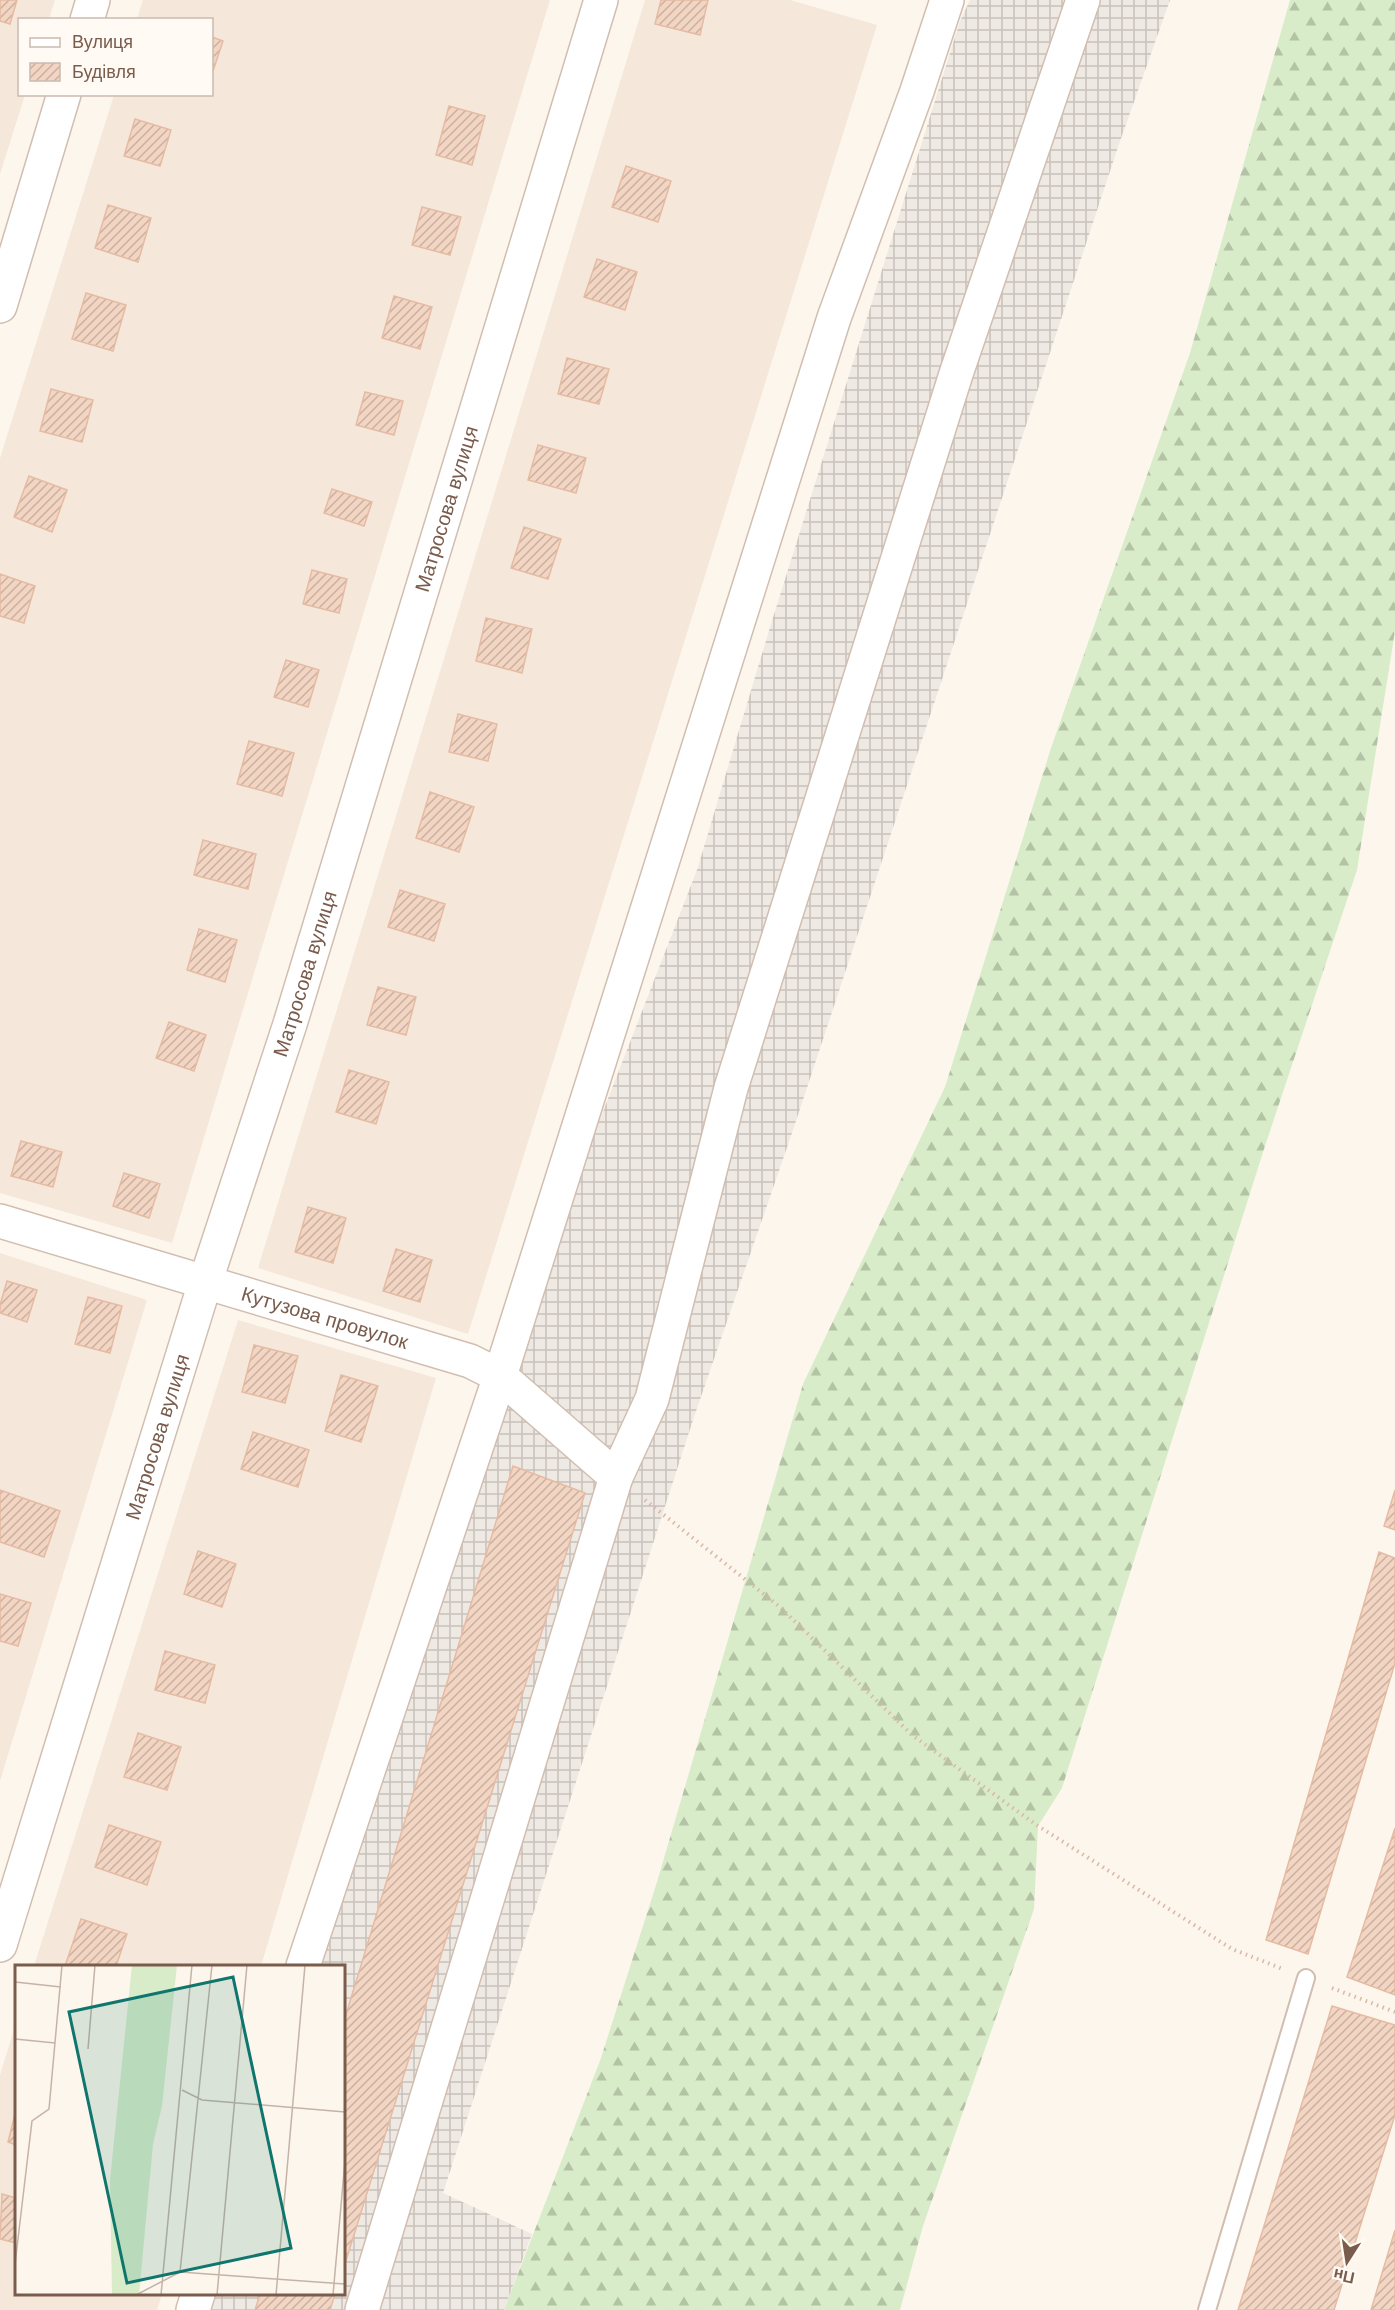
<svg xmlns="http://www.w3.org/2000/svg" width="1395" height="2310" viewBox="0 0 1395 2310" font-family="Helvetica,sans-serif">
  <style>
    .residential { fill: #f5e8da }
    .industrial { fill: url(#industrial-grid) }
    .forest { fill: url(#forest-firs) }
    .building { fill: url(#building-hatch); stroke: #e6bba3; stroke-width: 1.5 }
    .lines { fill: none; stroke-linecap: round; stroke-linejoin: round }
    .lane-casing { stroke: #d1beb0; stroke-width: 20 }
    .street-casing { stroke: #d1beb0; stroke-width: 36 }
    .path { stroke: #d9b8a5; stroke-width: 4; stroke-dasharray: 1.5 4.5; stroke-linecap: butt }
    .lane { stroke: #fff; stroke-width: 16 }
    .street { stroke: #fff; stroke-width: 33 }
    .labels { text-anchor: middle; dominant-baseline: central; stroke-width: 6; stroke-linejoin: round; paint-order: stroke }
    .street-label { font-size: 20px; fill: #7a5c4d; stroke: #fffaf3 }
    .inset-road { fill: none; stroke: #c5b3a7; stroke-width: 1.5 }
    .view { fill: #0f766e; fill-opacity: 0.15; stroke: #0f766e; stroke-width: 3 }
    .inset-edge { fill: none; stroke: #7a5c4d; stroke-width: 3 }
  </style>
  <defs>
    <pattern id="industrial-grid" width="8" height="8" patternUnits="userSpaceOnUse" patternTransform="scale(1.5)"><rect width="8" height="8" fill="#efe9e4"/><path d="M0 4h8M4 0v8" fill="none" stroke="#c7c0bb"/></pattern>
    <pattern id="forest-firs" width="22" height="20" patternUnits="userSpaceOnUse" patternTransform="scale(1.5)"><rect width="22" height="20" fill="#d8ecc9"/><path d="M5 1l3.5 6h-7zM16 11l3.5 6h-7z" fill="#b4c2a5"/></pattern>
    <pattern id="building-hatch" width="6" height="6" patternUnits="userSpaceOnUse" patternTransform="scale(1.5)"><rect width="6" height="6" fill="#f3d5c3"/><path d="M-1 1l2-2M0 6l6-6M5 7l2-2" fill="none" stroke="#cab0a1"/></pattern>
  </defs>
  <rect width="100%" height="100%" fill="#fdf6ec"/>
  <!-- residential -->
  <g class="residential">
    <polygon points="0,0 55,0 49,19 20,20 20,94 25,95 0,174"/>
    <polygon points="143,0 550,0 172,1243 0,1193 0,458 114,95 212,94 212,20 137,19"/>
    <polygon points="645,0 790,0 877,25 468,1334 258,1268"/>
    <polygon points="0,1253 147,1300 0,1781"/>
    <polygon points="238,1320 436,1378 261,1966 34,1966"/>
    <polygon points="16,2023 16,2294 162,2294 157,2310 0,2310 0,2075"/>
  </g>
  <!-- industrial -->
  <polygon class="industrial" points="970,0 1170,0 1118,147 793,1130 693,1420 443,2193 532,2234 504,2310 203,2310 208,2294 344,2294 344,1966 309,1966 500,1376 697,870 771,624 960,21"/>
  <!-- forest -->
  <polygon class="forest" points="1290,0 1395,0 1395,631 1357,870 1264,1149 1062,1788 1038,1826 1034,1909 923,2226 900,2310 504,2310 601,2058 657,1882 803,1384 945,1087 1051,748 1190,353"/>
  <!-- building -->
  <g class="building">
    <polygon points="0,0 17,0 10,24 0,21"/>
    <polygon points="661,0 708,0 700,35 655,24"/>
    <polygon points="212,37 223,41 212,74"/>
    <polygon points="449,106 485,116 472,165 436,155"/>
    <polygon points="135,119 171,130 160,166 124,156"/>
    <polygon points="626,166 671,181 658,222 612,207"/>
    <polygon points="108,205 151,218 138,262 95,248"/>
    <polygon points="422,207 461,217 450,255 412,245"/>
    <polygon points="597,259 637,272 625,310 584,297"/>
    <polygon points="86,293 126,305 113,351 72,339"/>
    <polygon points="394,296 432,307 420,349 382,338"/>
    <polygon points="567,358 609,369 599,404 558,394"/>
    <polygon points="51,389 93,400 82,442 40,431"/>
    <polygon points="365,392 403,401 394,435 356,425"/>
    <polygon points="538,445 586,458 576,493 528,480"/>
    <polygon points="29,476 67,490 52,532 14,517"/>
    <polygon points="332,489 372,502 364,526 324,513"/>
    <polygon points="524,527 561,539 548,579 511,568"/>
    <polygon points="312,570 347,579 339,613 303,604"/>
    <polygon points="0,574 35,586 24,623 0,616"/>
    <polygon points="486,618 532,629 522,673 476,661"/>
    <polygon points="286,660 319,670 308,707 274,697"/>
    <polygon points="458,714 497,724 488,761 449,752"/>
    <polygon points="249,741 294,753 282,796 237,784"/>
    <polygon points="430,792 474,807 459,852 416,838"/>
    <polygon points="203,840 256,854 248,889 194,875"/>
    <polygon points="400,890 445,904 434,941 388,927"/>
    <polygon points="199,929 237,940 225,982 187,970"/>
    <polygon points="378,987 416,997 406,1035 367,1025"/>
    <polygon points="169,1022 206,1035 194,1071 156,1058"/>
    <polygon points="349,1070 389,1082 376,1124 336,1112"/>
    <polygon points="21,1141 62,1152 53,1187 11,1176"/>
    <polygon points="124,1173 160,1184 149,1218 113,1206"/>
    <polygon points="308,1207 346,1218 333,1263 295,1252"/>
    <polygon points="396,1249 432,1260 420,1302 383,1291"/>
    <polygon points="7,1281 37,1290 27,1322 0,1313 0,1305"/>
    <polygon points="88,1297 122,1306 110,1353 75,1344"/>
    <polygon points="254,1345 298,1356 285,1403 242,1392"/>
    <polygon points="341,1375 378,1386 361,1442 325,1431"/>
    <polygon points="253,1432 309,1450 298,1487 241,1469"/>
    <polygon points="513,1466 585,1493 344,2267 344,2021"/>
    <polygon points="0,1490 60,1511 44,1557 0,1542"/>
    <polygon points="1395,1490 1395,1530 1384,1526"/>
    <polygon points="198,1551 236,1564 222,1607 184,1594"/>
    <polygon points="1379,1552 1395,1558 1395,1663 1308,1954 1266,1940"/>
    <polygon points="0,1594 31,1603 18,1646 0,1641"/>
    <polygon points="165,1651 215,1665 205,1703 155,1690"/>
    <polygon points="138,1733 181,1747 167,1790 124,1777"/>
    <polygon points="109,1825 161,1842 147,1885 95,1867"/>
    <polygon points="1395,1828 1395,1995 1347,1977"/>
    <polygon points="81,1919 127,1934 116,1966 65,1966"/>
    <polygon points="1332,2006 1395,2025 1395,2115 1334,2310 1238,2310"/>
    <polygon points="16,2110 16,2145 8,2142"/>
    <polygon points="2,2194 16,2198 16,2243 0,2239"/>
    <polygon points="1395,2230 1395,2310 1371,2310"/>
    <polygon points="260,2294 335,2294 330,2310 255,2310"/>
  </g>
  <g class="lines">
    <defs>
      <polyline id="lane" points="1207,2310 1306,1978"/>
      <g id="street">
        <polyline points="87,20 93,0"/>
        <polyline points="0,306 64,94"/>
        <path id="s1" d="M0,1221L470,1361L500,1376L616,1477"/>
        <path id="s2" d="M0,1945L205,1283L290,1024L601,0"/>
        <polyline points="303,1966 500,1376 834,318 917,91 947,0"/>
        <polyline points="193,2310 198,2294"/>
        <polyline points="362,2310 616,1477 652,1399 731,1088 956,374 1083,0"/>
      </g>
    </defs>
    <!-- lane casing -->
    <use href="#lane" class="lane-casing"/>
    <!-- street casing -->
    <use href="#street" class="street-casing"/>
    <!-- path -->
    <g class="path">
      <polyline points="645,1500 780,1607 912,1735 1038,1826 1232,1949 1283,1969"/>
      <polyline points="1332,1988 1395,2012"/>
    </g>
    <!-- lane -->
    <use href="#lane" class="lane"/>
    <!-- street -->
    <use href="#street" class="street"/>
  </g>
  <g class="labels">
    <!-- street labels -->
    <g class="street-label">
      <text stroke="none"><textPath href="#s2" startOffset="1504">Матросова вулиця</textPath></text>
      <text stroke="none"><textPath href="#s2" startOffset="1018">Матросова вулиця</textPath></text>
      <text stroke="none"><textPath href="#s1" startOffset="339">Кутузова провулок</textPath></text>
      <text stroke="none"><textPath href="#s2" startOffset="532">Матросова вулиця</textPath></text>
    </g>
  </g>
  <!-- overview -->
  <g transform="translate(15 1965)">
    <rect width="330" height="330" fill="#fdf6ec"/>
    <path d="M117,0H162L147,141L138,179L124,330H97L95,215Z" fill="#d8ecc9"/>
    <path class="inset-road" d="M0,17L46,22M0,74L40,78M73,84L80,0M167,125L187,135L330,147M0,299L17,156L34,144L47,0M165,307L197,0M121,330L165,307L330,319M146,330L177,0M202,330L232,0M261,330L290,0M318,330L330,196"/>
    <path class="view" d="M218,12L276,283L112,318L54,47Z"/>
    <rect width="330" height="330" class="inset-edge"/>
  </g>
  <!-- legend -->
  <rect x="18" y="18" width="195" height="78" fill="#fffaf3" stroke="#cabbb1" stroke-width="1.5"/>
  <rect x="30" y="38" width="30" height="9" fill="#ffffff" stroke="#cabbb1" stroke-width="1.5"/>
  <text x="72" y="48" font-size="18" fill="#7a5c4d">Вулиця</text>
  <rect x="30" y="63" width="30" height="18" fill="url(#building-hatch)" stroke="#cabbb1" stroke-width="1.5"/>
  <text x="72" y="78" font-size="18" fill="#7a5c4d">Будівля</text>
  <!-- north arrow -->
  <g transform="translate(1347 2262) rotate(192)" stroke="#fffaf3" stroke-width="4.5" paint-order="stroke">
  <path d="M0-4.5L10 22L0 15L-10 22Z" fill="#7a5c4d"/>
  <text y="-9" font-size="16" font-weight="bold" text-anchor="middle" fill="#7a5c4d">Пн</text>
  </g>
</svg>
